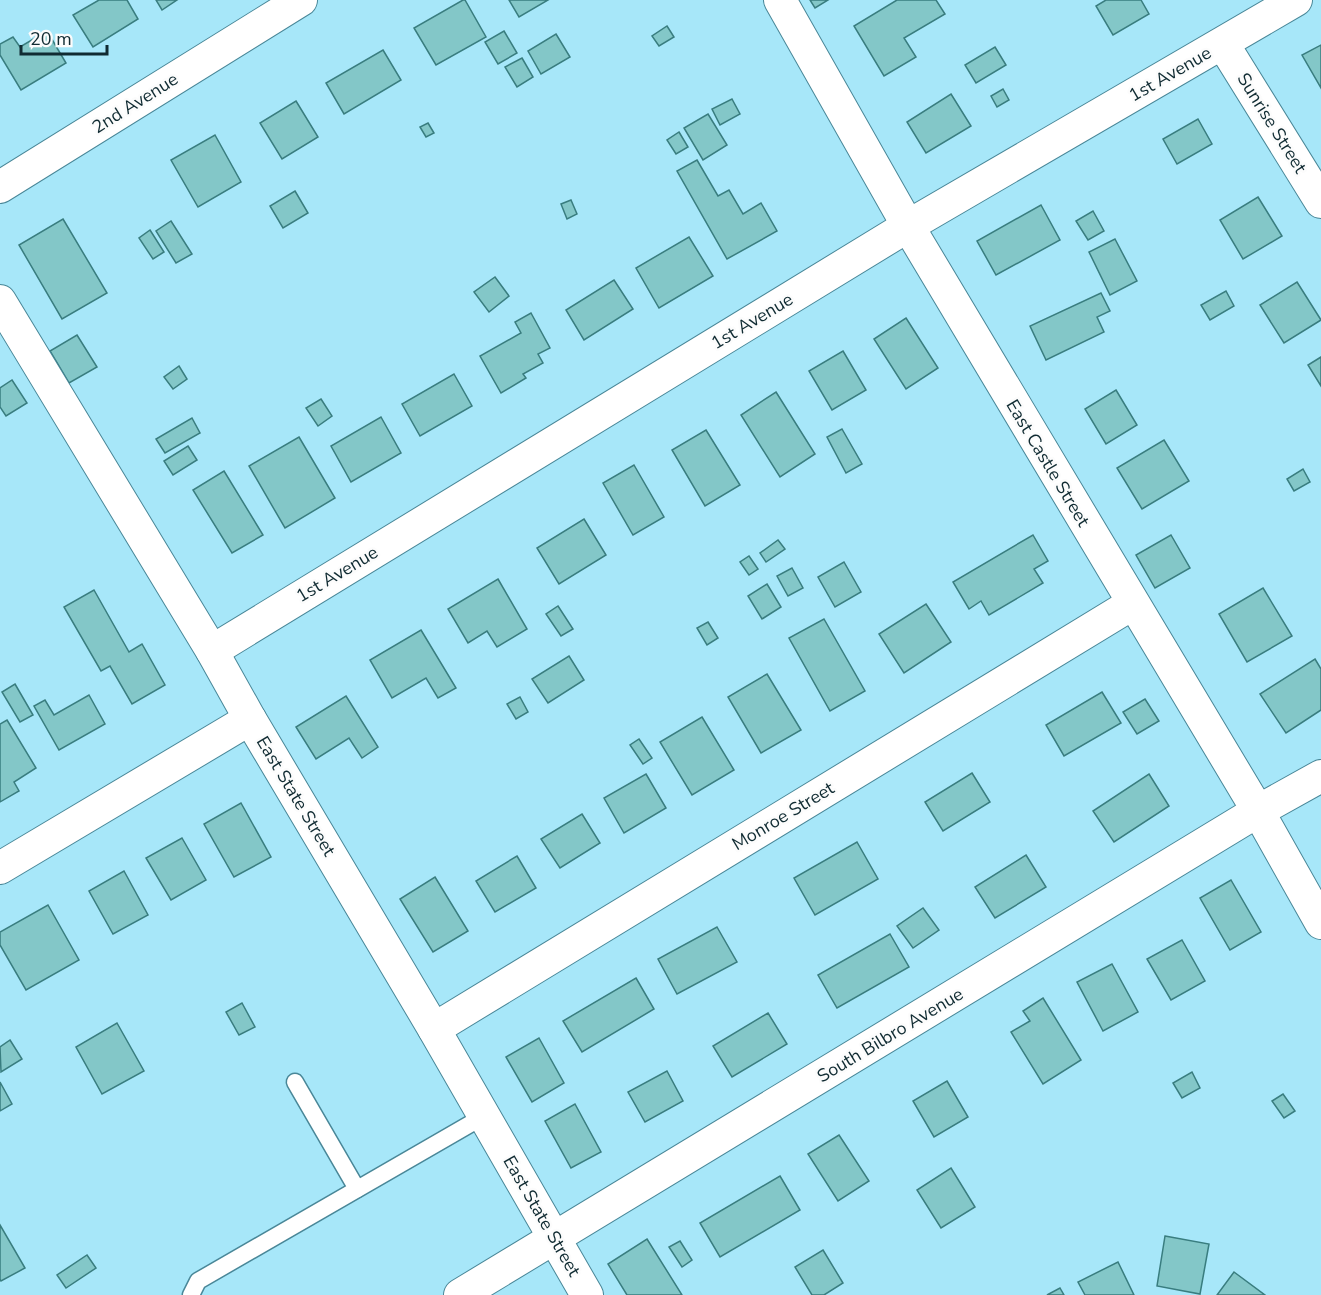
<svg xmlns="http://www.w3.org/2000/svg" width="1321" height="1295" viewBox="0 0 1321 1295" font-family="'Nunito Sans',sans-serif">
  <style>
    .building { fill: #83c7c8; stroke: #397d7f; stroke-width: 1.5 }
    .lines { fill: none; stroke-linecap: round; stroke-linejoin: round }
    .lane-casing { stroke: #498798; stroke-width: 19 }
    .street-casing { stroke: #498798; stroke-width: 34 }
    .lane { stroke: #fff; stroke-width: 16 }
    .street { stroke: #fff; stroke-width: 32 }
    .labels { text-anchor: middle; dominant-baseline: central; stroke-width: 5; stroke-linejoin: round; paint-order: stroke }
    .street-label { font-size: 18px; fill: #102b32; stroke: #fcfcfc }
  </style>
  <rect width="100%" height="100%" fill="#a7e7f9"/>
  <!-- building -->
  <g class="building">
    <polygon points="99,0 127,0 138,19 93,47 73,15"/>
    <polygon points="156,0 177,0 162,10"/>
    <polygon points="463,0 465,0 486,37 436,65 414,28"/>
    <polygon points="509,0 548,0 519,17"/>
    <polygon points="810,0 828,0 815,8"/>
    <polygon points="897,0 936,0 945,14 904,38 916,57 884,76 854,26"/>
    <polygon points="1106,0 1141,0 1149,14 1113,35 1096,6"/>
    <polygon points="667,26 674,37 659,46 652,36"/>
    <polygon points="47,31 66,63 21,90 0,55 0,44 13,37 20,47"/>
    <polygon points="504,31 517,53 498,64 485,42"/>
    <polygon points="556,34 570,57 541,74 528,51"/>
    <polygon points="1321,45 1321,88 1302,55"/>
    <polygon points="995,47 1006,65 976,83 965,65"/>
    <polygon points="383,50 401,80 344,114 326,83"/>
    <polygon points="522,58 533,77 517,87 505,67"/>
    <polygon points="1003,89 1009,100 997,107 991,96"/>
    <polygon points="951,94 971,126 926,153 907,122"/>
    <polygon points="732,99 740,114 720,125 712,109"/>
    <polygon points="296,101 318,137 282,159 260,123"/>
    <polygon points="708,114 727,145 703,160 684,128"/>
    <polygon points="1198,119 1212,144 1177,164 1163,139"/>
    <polygon points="428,123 434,133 426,137 420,127"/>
    <polygon points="679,132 688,147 676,154 667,140"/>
    <polygon points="215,135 241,182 198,207 171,160"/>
    <polygon points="697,160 718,196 729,190 743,214 761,203 777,231 727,259 677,171"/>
    <polygon points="295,191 308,213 283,228 270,206"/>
    <polygon points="1258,197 1282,236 1243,259 1220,220"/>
    <polygon points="571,200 577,214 567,219 561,204"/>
    <polygon points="1041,205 1060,240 996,275 977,241"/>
    <polygon points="1093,211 1104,231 1088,240 1076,221"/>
    <polygon points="63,219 107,293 62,319 19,245"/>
    <polygon points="171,221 192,254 176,263 156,231"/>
    <polygon points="150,230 164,252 153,259 139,238"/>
    <polygon points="689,237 713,276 659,308 636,268"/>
    <polygon points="1115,239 1137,281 1110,295 1089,252"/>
    <polygon points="495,277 509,296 489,312 474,292"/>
    <polygon points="614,280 633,309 584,340 566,310"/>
    <polygon points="1297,282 1321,320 1284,343 1260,305"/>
    <polygon points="1226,291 1234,306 1210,320 1201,305"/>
    <polygon points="1101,293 1110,311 1097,317 1104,332 1046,360 1030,326"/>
    <polygon points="531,313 550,348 538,354 543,363 523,374 526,378 501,393 480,356 521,333 515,322"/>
    <polygon points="906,318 938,368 906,389 874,339"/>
    <polygon points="77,335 97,367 69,383 50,351"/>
    <polygon points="843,351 866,390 832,410 809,371"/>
    <polygon points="1321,357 1321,386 1308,365"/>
    <polygon points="179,366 187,379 173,389 164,377"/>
    <polygon points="454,374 472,406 420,436 402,404"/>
    <polygon points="12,380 27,403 6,416 0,407 0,388"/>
    <polygon points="1116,390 1137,425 1106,444 1085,409"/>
    <polygon points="776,392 815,454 780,477 741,415"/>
    <polygon points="321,399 332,416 318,426 306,408"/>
    <polygon points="381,417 401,453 351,482 331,446"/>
    <polygon points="192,418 200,433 165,453 156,439"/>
    <polygon points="842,429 862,464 846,473 827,437"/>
    <polygon points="706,430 740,485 705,506 672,450"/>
    <polygon points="299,437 335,498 285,528 249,466"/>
    <polygon points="1164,440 1189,481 1142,509 1117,468"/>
    <polygon points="188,446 197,460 173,475 164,461"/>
    <polygon points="634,465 664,517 633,535 603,483"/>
    <polygon points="1303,469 1310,482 1294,491 1287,479"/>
    <polygon points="224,471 263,535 232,553 193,490"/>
    <polygon points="584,519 606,555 559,584 537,548"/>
    <polygon points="1033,535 1048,561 1034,569 1043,583 989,615 981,601 969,609 953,582"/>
    <polygon points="1171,535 1190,568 1155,588 1136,555"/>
    <polygon points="778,540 785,549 766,562 760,553"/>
    <polygon points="749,556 758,569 749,575 740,562"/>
    <polygon points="844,562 861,592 835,607 818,577"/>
    <polygon points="792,568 803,588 788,596 777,576"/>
    <polygon points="498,579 527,629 497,647 487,631 468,643 448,609"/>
    <polygon points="767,584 781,607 762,619 748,596"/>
    <polygon points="1263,588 1292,636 1247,662 1219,614"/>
    <polygon points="94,590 129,652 142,644 165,685 132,704 110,666 101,671 64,607"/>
    <polygon points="926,604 951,642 904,673 879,634"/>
    <polygon points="558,606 573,629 561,636 546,614"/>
    <polygon points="824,619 865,691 830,711 789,638"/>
    <polygon points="708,622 718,638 707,645 697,628"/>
    <polygon points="421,630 456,688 438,698 426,678 392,698 370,660"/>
    <polygon points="569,656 584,680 548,703 532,679"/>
    <polygon points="1315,659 1321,669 1321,710 1286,733 1260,694"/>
    <polygon points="767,674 801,730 761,753 728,697"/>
    <polygon points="15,684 33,715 20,722 2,692"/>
    <polygon points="1102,692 1121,723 1064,756 1046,725"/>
    <polygon points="89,695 105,724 59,750 34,706 45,700 54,715"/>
    <polygon points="346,696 378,747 362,758 349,738 316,759 296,727"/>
    <polygon points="520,697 528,712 516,719 507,704"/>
    <polygon points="1145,699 1159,721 1137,734 1123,712"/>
    <polygon points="702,717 734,770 692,795 660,742"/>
    <polygon points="7,720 36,768 14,782 19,791 0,802 0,724"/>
    <polygon points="639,739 652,758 643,764 630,745"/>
    <polygon points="972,773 990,802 943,831 925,802"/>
    <polygon points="646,774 666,808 624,833 604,798"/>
    <polygon points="1149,774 1169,806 1114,842 1093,811"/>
    <polygon points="241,803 271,857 234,877 204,824"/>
    <polygon points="582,814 600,843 560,868 541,839"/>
    <polygon points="182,838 206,880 171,900 146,858"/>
    <polygon points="857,842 878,879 815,915 794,878"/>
    <polygon points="1026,855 1046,887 995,918 975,887"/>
    <polygon points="517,856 536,888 495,912 476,881"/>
    <polygon points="124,871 148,915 113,934 89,891"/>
    <polygon points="435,877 468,931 433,952 400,899"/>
    <polygon points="1231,880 1261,932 1230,950 1200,898"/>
    <polygon points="48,905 79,960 26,990 0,945 0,932"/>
    <polygon points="923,908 939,930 913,948 897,926"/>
    <polygon points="717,927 737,962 677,994 658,959"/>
    <polygon points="890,934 909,967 837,1008 818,975"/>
    <polygon points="1182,940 1205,981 1171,1000 1147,959"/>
    <polygon points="1112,964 1138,1012 1103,1031 1077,982"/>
    <polygon points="636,978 654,1009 582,1052 563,1021"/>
    <polygon points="1043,998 1081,1060 1043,1084 1011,1032 1030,1021 1023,1011"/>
    <polygon points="242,1003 255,1027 239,1035 226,1012"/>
    <polygon points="768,1013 787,1044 732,1077 713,1046"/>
    <polygon points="117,1023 144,1071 102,1094 76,1047"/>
    <polygon points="539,1038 564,1083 532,1102 506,1057"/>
    <polygon points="10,1040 22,1059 1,1072 0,1047"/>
    <polygon points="667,1071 683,1101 645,1122 628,1092"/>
    <polygon points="1192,1072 1200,1088 1182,1098 1173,1083"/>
    <polygon points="947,1081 968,1117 934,1137 913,1101"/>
    <polygon points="0,1082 12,1104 0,1111"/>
    <polygon points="1283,1094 1295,1111 1284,1118 1272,1101"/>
    <polygon points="575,1104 601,1152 571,1168 545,1121"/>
    <polygon points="839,1135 869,1181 838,1201 808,1154"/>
    <polygon points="951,1168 975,1207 941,1228 917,1190"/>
    <polygon points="780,1176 800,1210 720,1257 700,1223"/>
    <polygon points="0,1225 25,1268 1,1281 0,1279"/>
    <polygon points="1165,1236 1209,1244 1200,1294 1157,1286"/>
    <polygon points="647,1239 682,1295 627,1295 608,1264"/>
    <polygon points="680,1241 692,1260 682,1267 669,1247"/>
    <polygon points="823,1250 843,1283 824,1295 812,1295 795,1267"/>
    <polygon points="87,1255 96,1268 66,1288 57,1275"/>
    <polygon points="1118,1262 1134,1295 1085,1295 1078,1282"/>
    <polygon points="1234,1272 1265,1295 1217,1295"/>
    <polygon points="1060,1288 1064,1295 1047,1295"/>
  </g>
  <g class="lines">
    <defs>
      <g id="lane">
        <polyline points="295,1082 357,1189"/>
        <polyline points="191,1295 198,1281 484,1116"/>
      </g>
      <g id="street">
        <polyline points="780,0 908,226 1258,811 1321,923"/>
        <polyline points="1223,44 1321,202"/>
        <polyline points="0,187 301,0"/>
        <polyline points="0,301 212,651 250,719 434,1029 587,1295"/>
        <polyline points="212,651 908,226 1296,0"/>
        <polyline points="0,868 250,719"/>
        <polyline points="434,1029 1132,604"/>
        <polyline points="460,1295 1258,811 1321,776"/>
      </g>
    </defs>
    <!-- lane casing -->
    <use href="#lane" class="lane-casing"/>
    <!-- street casing -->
    <use href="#street" class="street-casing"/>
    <!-- lane -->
    <use href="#lane" class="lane"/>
    <!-- street -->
    <use href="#street" class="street"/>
  </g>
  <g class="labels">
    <!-- street labels -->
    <g class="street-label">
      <text transform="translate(1170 74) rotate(-30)">1st Avenue</text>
      <text transform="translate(135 103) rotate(-32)">2nd Avenue</text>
      <text transform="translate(1272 123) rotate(58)">Sunrise Street</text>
      <text transform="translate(752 321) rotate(-31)">1st Avenue</text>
      <text transform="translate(1048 463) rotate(59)">East Castle Street</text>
      <text transform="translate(337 574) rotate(-31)">1st Avenue</text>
      <text transform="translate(296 796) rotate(59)">East State Street</text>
      <text transform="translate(783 816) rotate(-31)">Monroe Street</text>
      <text transform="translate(890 1035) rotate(-31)">South Bilbro Avenue</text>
      <text transform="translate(542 1216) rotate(60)">East State Street</text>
    </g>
  </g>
  <!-- scale -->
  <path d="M21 45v9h86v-9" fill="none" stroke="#102b32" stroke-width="3"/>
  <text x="30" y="45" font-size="18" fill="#102b32" stroke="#fcfcfc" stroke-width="4.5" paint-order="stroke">20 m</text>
</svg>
